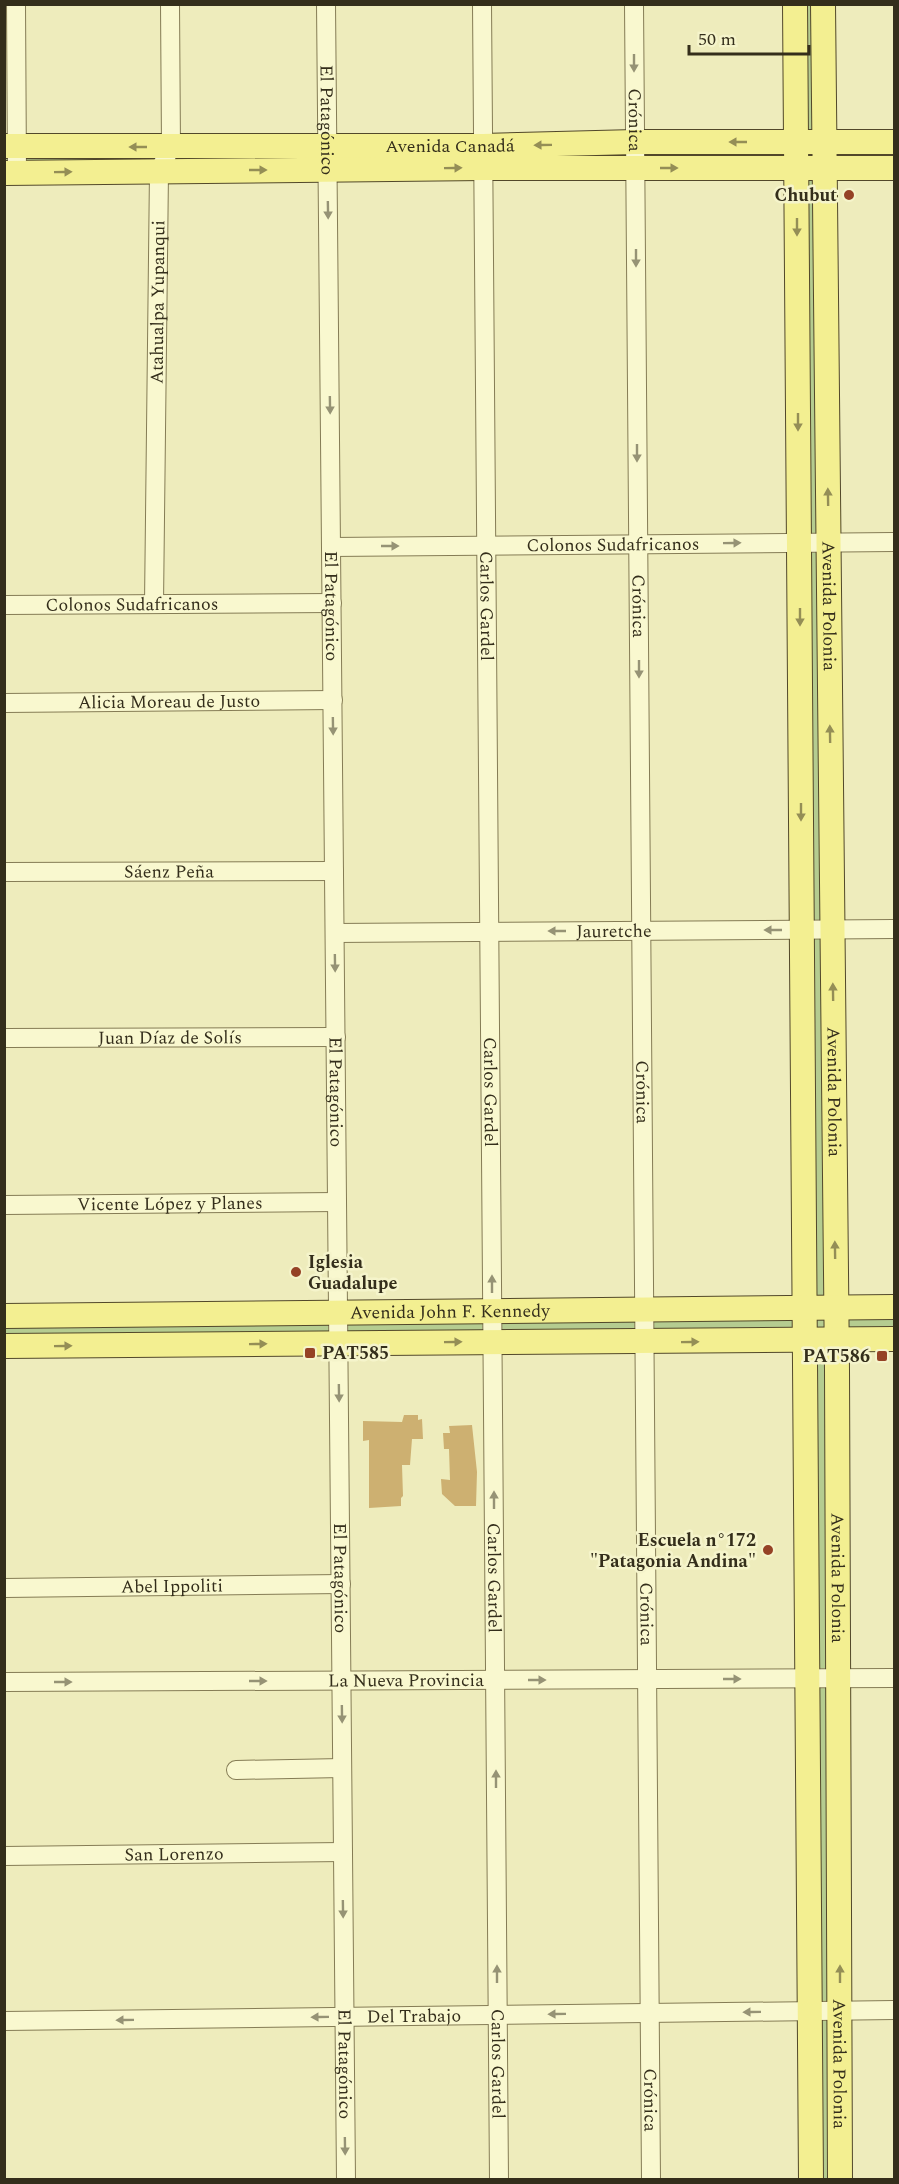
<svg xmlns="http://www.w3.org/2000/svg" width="899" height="2184" viewBox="0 0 899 2184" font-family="Spectral,serif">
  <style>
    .green { fill: #b5cc90 }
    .building { fill: #cdb071 }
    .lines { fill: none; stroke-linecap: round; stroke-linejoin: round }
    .minor-casing { stroke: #857c55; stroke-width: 20 }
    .major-casing { stroke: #52482a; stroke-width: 26 }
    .minor { stroke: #f9f8cf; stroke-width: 18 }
    .major { stroke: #f3ef91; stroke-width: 24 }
    .oneway { fill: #969375 }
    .oneway2 { fill: #948e56 }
    .poi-dot { fill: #954225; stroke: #f5f4cb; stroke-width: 2 }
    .labels { text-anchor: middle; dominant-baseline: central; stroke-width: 5; stroke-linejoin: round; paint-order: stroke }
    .street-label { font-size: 18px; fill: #342e1b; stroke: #f5f4cb }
    .poi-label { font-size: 18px; font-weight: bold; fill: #342e1b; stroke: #f5f4cb; text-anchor: end }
  </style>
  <rect width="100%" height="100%" fill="#eeecbc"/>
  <!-- green -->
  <polygon class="green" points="795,5 823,5 824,142 894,142 894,168 825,168 836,1308 894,1307 894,1339 837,1340 840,2179 811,2179 805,1340 5,1346 4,1316 805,1309 796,168 5,173 4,146 796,142"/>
  <!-- building -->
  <g class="building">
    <polygon points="404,1415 418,1415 418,1420 422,1419 423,1439 412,1439 410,1465 402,1465 403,1496 401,1498 401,1506 369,1508 369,1440 363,1441 363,1421 402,1422"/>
    <polygon points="472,1425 477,1472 476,1506 455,1506 442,1494 441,1479 450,1480 449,1449 444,1449 443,1433 450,1433 449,1426"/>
  </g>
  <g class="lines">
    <defs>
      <g id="minor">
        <polyline points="16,4 17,173"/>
        <path id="s1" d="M326,4L346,2180"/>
        <path id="s2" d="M482,4L499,2180"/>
        <path id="s3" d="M634,4L651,2180"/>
        <path id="s4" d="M331,547L894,542"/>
        <path id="s5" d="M154,604L159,171L171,147L170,4"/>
        <path id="s6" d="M4,605L332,603"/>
        <path id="s7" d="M4,703L333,700"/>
        <path id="s8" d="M4,872L334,871"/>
        <path id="s9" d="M335,933L894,929"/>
        <path id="s10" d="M4,1038L336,1037"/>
        <path id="s11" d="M4,1205L337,1202"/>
        <path id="s12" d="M4,1588L341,1584"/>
        <path id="s13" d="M4,1682L894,1678"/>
        <polyline points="236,1770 342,1768"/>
        <path id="s14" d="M4,1856L343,1852"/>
        <path id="s15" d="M4,2021L894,2010"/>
      </g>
      <g id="major">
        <polyline points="795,4 811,2180"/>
        <path id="s16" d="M823,4L837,1370L840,2180"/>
        <path id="s17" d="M4,146H483L635,142H894"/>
        <polyline points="4,173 484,168 894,168"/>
        <path id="s18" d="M4,1316L894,1307"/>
        <path d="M4,1346C301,1344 598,1343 894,1339"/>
      </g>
    </defs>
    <!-- minor casing -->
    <use href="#minor" class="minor-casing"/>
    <!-- major casing -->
    <use href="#major" class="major-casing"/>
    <!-- minor -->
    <use href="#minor" class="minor"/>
    <!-- major -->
    <use href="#major" class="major"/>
  </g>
  <!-- one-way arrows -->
  <defs><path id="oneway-solid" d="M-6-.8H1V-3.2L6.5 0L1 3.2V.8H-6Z" transform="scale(1.5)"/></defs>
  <g class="oneway">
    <use href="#oneway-solid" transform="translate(634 63) rotate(90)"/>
    <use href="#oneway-solid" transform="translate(328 210) rotate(89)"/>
    <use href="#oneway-solid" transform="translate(636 258) rotate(90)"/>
    <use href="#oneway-solid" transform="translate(330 405) rotate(89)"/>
    <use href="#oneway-solid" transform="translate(637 453) rotate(90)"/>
    <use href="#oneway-solid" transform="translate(732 543) rotate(-1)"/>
    <use href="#oneway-solid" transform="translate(390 546)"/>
    <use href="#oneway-solid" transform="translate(639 669) rotate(90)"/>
    <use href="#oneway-solid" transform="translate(333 726) rotate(89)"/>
    <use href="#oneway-solid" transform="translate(773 930) rotate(180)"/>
    <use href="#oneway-solid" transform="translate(557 931) rotate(180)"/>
    <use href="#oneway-solid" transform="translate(335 963) rotate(89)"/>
    <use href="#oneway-solid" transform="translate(492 1284) rotate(-90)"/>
    <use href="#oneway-solid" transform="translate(339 1393) rotate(89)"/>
    <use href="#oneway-solid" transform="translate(494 1500) rotate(-90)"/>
    <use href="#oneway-solid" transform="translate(732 1679)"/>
    <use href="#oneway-solid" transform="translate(537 1680)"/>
    <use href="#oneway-solid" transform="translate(258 1681)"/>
    <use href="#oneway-solid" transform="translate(63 1682)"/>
    <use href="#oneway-solid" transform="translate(342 1714) rotate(89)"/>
    <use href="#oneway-solid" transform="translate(496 1779) rotate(-90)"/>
    <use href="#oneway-solid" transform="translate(343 1909) rotate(89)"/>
    <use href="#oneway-solid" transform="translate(497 1974) rotate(-90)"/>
    <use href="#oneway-solid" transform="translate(752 2012) rotate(179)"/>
    <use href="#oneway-solid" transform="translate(557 2014) rotate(179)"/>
    <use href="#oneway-solid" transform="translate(320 2017) rotate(179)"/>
    <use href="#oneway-solid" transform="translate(125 2020) rotate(179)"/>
    <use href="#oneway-solid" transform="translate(345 2146) rotate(89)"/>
  </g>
  <g class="oneway2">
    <use href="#oneway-solid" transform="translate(738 142) rotate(180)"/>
    <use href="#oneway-solid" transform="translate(543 145) rotate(179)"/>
    <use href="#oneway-solid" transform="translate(138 147) rotate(-180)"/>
    <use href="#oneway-solid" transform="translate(453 168) rotate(-1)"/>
    <use href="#oneway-solid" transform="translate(669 168)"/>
    <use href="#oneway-solid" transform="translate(258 170)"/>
    <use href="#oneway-solid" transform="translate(63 172) rotate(-1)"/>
    <use href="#oneway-solid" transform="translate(797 227) rotate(90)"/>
    <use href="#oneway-solid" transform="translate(798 422) rotate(90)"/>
    <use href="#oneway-solid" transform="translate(828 497) rotate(-91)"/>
    <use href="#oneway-solid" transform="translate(800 617) rotate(90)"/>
    <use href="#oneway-solid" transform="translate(830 734) rotate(-91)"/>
    <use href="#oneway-solid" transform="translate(801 812) rotate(90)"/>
    <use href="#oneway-solid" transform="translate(833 992) rotate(-91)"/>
    <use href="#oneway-solid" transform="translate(835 1250) rotate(-91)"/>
    <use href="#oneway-solid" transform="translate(453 1342) rotate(-1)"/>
    <use href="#oneway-solid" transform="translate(690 1342) rotate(-1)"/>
    <use href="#oneway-solid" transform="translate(258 1344) rotate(-1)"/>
    <use href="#oneway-solid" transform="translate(63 1346) rotate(-1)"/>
    <use href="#oneway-solid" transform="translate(840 1974) rotate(-90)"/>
  </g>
  <!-- markers -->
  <g class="poi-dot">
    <circle cx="849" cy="195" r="6"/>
    <circle cx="296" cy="1272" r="6"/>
    <rect x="304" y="1347" width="12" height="12" rx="3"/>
    <rect x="876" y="1350" width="12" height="12" rx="3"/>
    <circle cx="768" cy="1550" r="6"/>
  </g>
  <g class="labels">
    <!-- street labels -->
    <g class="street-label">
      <text stroke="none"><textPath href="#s1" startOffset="116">El Patagónico</textPath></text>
      <text stroke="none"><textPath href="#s3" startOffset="116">Crónica</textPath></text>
      <text stroke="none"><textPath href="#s17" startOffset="446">Avenida Canadá</textPath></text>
      <text stroke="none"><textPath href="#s5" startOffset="302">Atahualpa Yupanqui</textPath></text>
      <text stroke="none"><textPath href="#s4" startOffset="282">Colonos Sudafricanos</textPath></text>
      <text stroke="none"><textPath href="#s6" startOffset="128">Colonos Sudafricanos</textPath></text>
      <text stroke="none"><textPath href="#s1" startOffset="602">El Patagónico</textPath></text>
      <text stroke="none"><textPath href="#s2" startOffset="602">Carlos Gardel</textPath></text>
      <text stroke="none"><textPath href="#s3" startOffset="602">Crónica</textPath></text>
      <text stroke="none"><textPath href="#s16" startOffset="602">Avenida Polonia</textPath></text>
      <text stroke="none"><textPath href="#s7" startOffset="165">Alicia Moreau de Justo</textPath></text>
      <text stroke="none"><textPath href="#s8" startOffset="165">Sáenz Peña</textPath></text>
      <text stroke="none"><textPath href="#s9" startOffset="279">Jauretche</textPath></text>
      <text stroke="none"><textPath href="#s10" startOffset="166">Juan Díaz de Solís</textPath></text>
      <text stroke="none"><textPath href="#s1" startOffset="1088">El Patagónico</textPath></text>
      <text stroke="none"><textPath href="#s2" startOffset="1088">Carlos Gardel</textPath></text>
      <text stroke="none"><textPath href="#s3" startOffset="1088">Crónica</textPath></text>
      <text stroke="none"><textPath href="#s16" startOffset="1088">Avenida Polonia</textPath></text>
      <text stroke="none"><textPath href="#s11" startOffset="166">Vicente López y Planes</textPath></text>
      <text stroke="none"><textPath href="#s18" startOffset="446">Avenida John F. Kennedy</textPath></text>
      <text stroke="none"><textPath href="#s1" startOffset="1574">El Patagónico</textPath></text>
      <text stroke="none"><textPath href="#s2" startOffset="1574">Carlos Gardel</textPath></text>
      <text stroke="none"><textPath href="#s16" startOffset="1574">Avenida Polonia</textPath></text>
      <text stroke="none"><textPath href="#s12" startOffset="168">Abel Ippoliti</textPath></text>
      <text stroke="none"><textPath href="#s3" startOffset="1610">Crónica</textPath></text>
      <text stroke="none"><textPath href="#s13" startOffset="402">La Nueva Provincia</textPath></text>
      <text stroke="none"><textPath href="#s14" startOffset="170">San Lorenzo</textPath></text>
      <text stroke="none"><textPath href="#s15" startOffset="410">Del Trabajo</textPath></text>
      <text stroke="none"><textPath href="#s1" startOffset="2060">El Patagónico</textPath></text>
      <text stroke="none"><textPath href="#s2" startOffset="2060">Carlos Gardel</textPath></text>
      <text stroke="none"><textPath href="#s16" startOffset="2060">Avenida Polonia</textPath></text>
      <text stroke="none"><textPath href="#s3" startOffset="2096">Crónica</textPath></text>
    </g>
    <!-- poi labels -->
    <g class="poi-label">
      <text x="837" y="195">Chubut</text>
      <text x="308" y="1262" text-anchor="start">Iglesia<tspan x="308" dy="21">Guadalupe</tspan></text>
      <text x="322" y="1353" text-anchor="start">PAT585</text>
      <text x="870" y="1356">PAT586</text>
      <text x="756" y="1540">Escuela n°172<tspan x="756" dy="21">"Patagonia Andina"</tspan></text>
    </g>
  </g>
  <!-- border -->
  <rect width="899" height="2184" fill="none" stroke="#342e1b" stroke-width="12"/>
  <!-- scale -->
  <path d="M689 45v9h120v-9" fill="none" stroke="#342e1b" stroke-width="3"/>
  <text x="698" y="45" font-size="18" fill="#342e1b" stroke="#f5f4cb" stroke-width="4.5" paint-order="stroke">50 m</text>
</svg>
